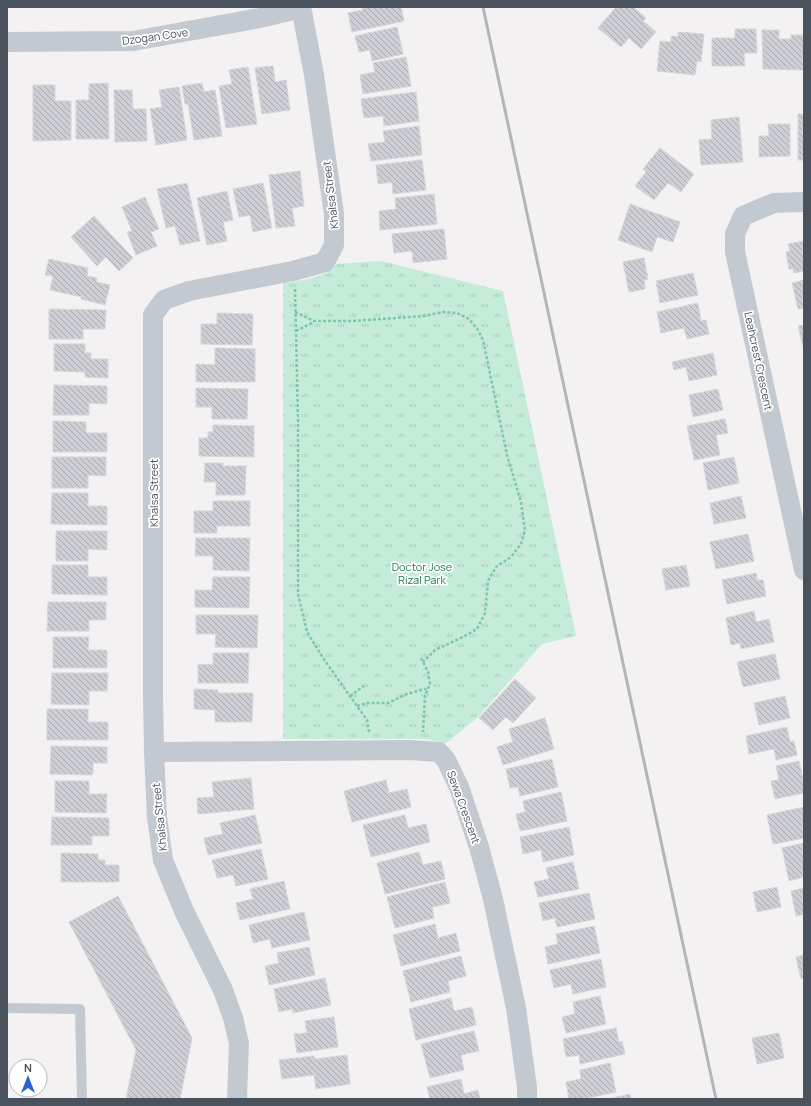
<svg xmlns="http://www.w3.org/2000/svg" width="811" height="1106" viewBox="0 0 811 1106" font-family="Manrope,sans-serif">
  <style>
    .park { fill: url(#park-tufts) }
    .building { fill: url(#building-back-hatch); stroke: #d5d6db }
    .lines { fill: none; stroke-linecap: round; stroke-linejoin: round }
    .path { stroke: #7ec7ac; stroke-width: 2.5; stroke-dasharray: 3 2; stroke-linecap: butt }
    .lane { stroke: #c3c9d1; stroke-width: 10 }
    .street { stroke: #c3c9d1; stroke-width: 20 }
    .rail { stroke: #b3b5ba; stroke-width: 3 }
    .labels { text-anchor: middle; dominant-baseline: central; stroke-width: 3.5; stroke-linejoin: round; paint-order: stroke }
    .street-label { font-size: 11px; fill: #4a525d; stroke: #fff }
    .park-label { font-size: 11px; fill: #207957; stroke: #fff }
  </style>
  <defs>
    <pattern id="park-tufts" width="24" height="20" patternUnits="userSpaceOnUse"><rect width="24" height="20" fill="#c4ecd8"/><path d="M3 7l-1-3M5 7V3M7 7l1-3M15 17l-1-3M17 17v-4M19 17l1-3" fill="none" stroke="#aaccbc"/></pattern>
    <pattern id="building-back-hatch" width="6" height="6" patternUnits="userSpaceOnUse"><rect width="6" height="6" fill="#cecfd5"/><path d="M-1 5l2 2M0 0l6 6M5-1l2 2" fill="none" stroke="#a9abb0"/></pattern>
  </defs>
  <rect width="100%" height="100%" fill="#f3f1f1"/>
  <!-- park -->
  <path class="park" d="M381,261L503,291L576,636L542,644L478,717L445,744L428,739H283V283C301,280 324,279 336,264Z"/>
  <!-- building -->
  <g class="building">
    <polygon points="362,7 401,7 404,21 352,32 348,13 363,10"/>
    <polygon points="616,7 633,7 646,18 643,21 656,32 641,49 629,38 621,47 598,28"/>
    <polygon points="397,27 403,54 372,61 370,50 359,52 355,36"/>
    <polygon points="735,29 756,29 757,53 744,53 745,66 712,66 712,38 735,38"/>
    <polygon points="762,30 779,30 779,39 791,39 791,35 804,35 804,70 763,69"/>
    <polygon points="678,32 704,34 701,62 697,61 695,75 657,71 660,41 671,42 671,36 678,37"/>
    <polygon points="406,57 411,86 363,94 360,75 375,72 373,63"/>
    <polygon points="273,66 275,82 286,80 290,110 262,114 255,68"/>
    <polygon points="248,67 257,124 226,128 219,86 232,84 229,70"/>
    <polygon points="108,83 109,139 76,139 76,100 89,100 89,84"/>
    <polygon points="202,83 204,92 215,90 222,136 194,140 188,104 185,104 182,86"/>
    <polygon points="33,85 55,85 55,101 71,101 71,140 33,141"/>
    <polygon points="179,87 187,140 156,145 150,109 162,107 159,90"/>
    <polygon points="114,90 132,90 133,109 146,109 147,141 115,142"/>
    <polygon points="416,92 419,121 384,126 383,116 364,118 361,99"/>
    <rect x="798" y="114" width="6" height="46"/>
    <polygon points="739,117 743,162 701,165 699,140 712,139 711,120"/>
    <polygon points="768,124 790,124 790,156 759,157 759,136 769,136"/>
    <polygon points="419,126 422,155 371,161 368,144 385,142 383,131"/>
    <polygon points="660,148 694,174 681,192 668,183 654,200 635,186 646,172 643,169"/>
    <polygon points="422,160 426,190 393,194 392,182 378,184 376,165"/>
    <polygon points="300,171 304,206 292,208 295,226 276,228 269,175"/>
    <polygon points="187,183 200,241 180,245 175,226 166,228 157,189"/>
    <polygon points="263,183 272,228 253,232 250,215 239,217 233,189"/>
    <polygon points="227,191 233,220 223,222 227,241 207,245 197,198"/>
    <polygon points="434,194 437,224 380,230 379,211 396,209 395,198"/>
    <polygon points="145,197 159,229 151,232 157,246 136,255 127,232 132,231 122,207"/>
    <polygon points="630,204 680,222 673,242 657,237 652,252 618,240"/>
    <polygon points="94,216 133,258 119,271 106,257 97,266 71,237"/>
    <polygon points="444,229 447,259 413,263 412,251 394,253 392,234"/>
    <polygon points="804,241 804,271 794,273 793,269 789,269 786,252 790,251 788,244"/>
    <polygon points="644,258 648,279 644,280 645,289 629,292 623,262"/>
    <polygon points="49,259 88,268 87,276 97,278 96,282 110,285 105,305 81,299 82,297 50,290 53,276 45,275"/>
    <polygon points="693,273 698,295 660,303 656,281"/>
    <polygon points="804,280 804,308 798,309 792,283"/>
    <polygon points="698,303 701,321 706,320 709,334 687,339 684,328 661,333 657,312"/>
    <polygon points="49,309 106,310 105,329 83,329 83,339 49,339"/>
    <polygon points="217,313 253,314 252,345 201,344 201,324 217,324"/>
    <polygon points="804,325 804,351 798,326"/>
    <polygon points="54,344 85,344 85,353 91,353 91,359 108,359 108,378 85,377 85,372 54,371"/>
    <polygon points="215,348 255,349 255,382 196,382 196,364 215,365"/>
    <polygon points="713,353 717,375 689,381 686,367 674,370 672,362"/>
    <polygon points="54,385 107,386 107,404 89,403 89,415 53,415"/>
    <polygon points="196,388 248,389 247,419 212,419 212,407 196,407"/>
    <polygon points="718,389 723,410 693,417 689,395"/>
    <polygon points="725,419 728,433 716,435 720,455 694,460 687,426"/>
    <polygon points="53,421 86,422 86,433 107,433 107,452 53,452"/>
    <polygon points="213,425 254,426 254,457 199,456 199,438 208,438 208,432 213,432"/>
    <polygon points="52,457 106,457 106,476 88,475 88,488 52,488"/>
    <polygon points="734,457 739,483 708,490 703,463"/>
    <polygon points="205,463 223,463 223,466 246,466 245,495 216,495 216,482 204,482"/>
    <polygon points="52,493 88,493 88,506 107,506 107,525 51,524"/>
    <polygon points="741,496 746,518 714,524 710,503"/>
    <polygon points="213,501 250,501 250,526 217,526 217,533 194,533 194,511 213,511"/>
    <polygon points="56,531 107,531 107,550 88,549 88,561 56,561"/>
    <polygon points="748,534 754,561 716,569 710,542"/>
    <polygon points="196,538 250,538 249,571 213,570 213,556 195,556"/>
    <polygon points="52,565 88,565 88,577 107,577 107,595 52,594"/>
    <polygon points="686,565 690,586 666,590 662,569"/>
    <polygon points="756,573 757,580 763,580 766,596 727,604 722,580"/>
    <polygon points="213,577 250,577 249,608 195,607 195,590 212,590"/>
    <polygon points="48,602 106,602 106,620 89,620 89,631 47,631"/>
    <polygon points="754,611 756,622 769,619 774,642 741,649 740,643 731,645 726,618"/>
    <polygon points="196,615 258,615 257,648 215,647 216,634 196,634"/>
    <polygon points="53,637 89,637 88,650 107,650 107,668 53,668"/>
    <polygon points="213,653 249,653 248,683 198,683 198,664 213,665"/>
    <polygon points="775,654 780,679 743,687 737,662"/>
    <polygon points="52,673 108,673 107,691 89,691 89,705 51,704"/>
    <polygon points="515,679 536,698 513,723 506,717 493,730 479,718"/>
    <polygon points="194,689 218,690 218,693 253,693 252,722 215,722 215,710 194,709"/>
    <polygon points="785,696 790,718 759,725 754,703"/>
    <polygon points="47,709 88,709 88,722 108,722 108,740 47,740"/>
    <polygon points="545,718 554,749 503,765 497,747 513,742 509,729"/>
    <polygon points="787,727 790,742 794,741 797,755 776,760 774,749 749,754 746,736"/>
    <polygon points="51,746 107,747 107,763 93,763 93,775 50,774"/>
    <polygon points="552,759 558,787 520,796 518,787 510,788 506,769"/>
    <polygon points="799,761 804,784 804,793 775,799 771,781 779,780 776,766"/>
    <polygon points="251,778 254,809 198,814 197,798 214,797 212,782"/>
    <polygon points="386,780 389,793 407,789 411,807 352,822 344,791"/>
    <polygon points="55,781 89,781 89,794 107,794 106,813 55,812"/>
    <polygon points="561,792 567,821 520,831 516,814 525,812 523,801"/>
    <polygon points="804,807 804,838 773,844 767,815"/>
    <polygon points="255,815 262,843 208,855 204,838 223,834 220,823"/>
    <polygon points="405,815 408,828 426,824 430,842 371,857 363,825"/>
    <polygon points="52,817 109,818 109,836 92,836 92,845 51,845"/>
    <polygon points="569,827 574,855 543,862 541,850 523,854 520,837"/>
    <polygon points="804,843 804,877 789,881 782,848"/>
    <polygon points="261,849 268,879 236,886 233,875 217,878 212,860"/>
    <polygon points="419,852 423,865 441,861 445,879 385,894 377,863"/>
    <polygon points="61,853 98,854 98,860 105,860 105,865 119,865 119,882 61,882"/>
    <polygon points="573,862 579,889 538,897 534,882 549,879 546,868"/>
    <polygon points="284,881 290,909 240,920 236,903 253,899 250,889"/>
    <polygon points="445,882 450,903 432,907 434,918 395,928 387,897"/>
    <polygon points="777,887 781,907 757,912 753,892"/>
    <polygon points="804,888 804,914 796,916 791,891"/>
    <polygon points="589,893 595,919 557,927 555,918 543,921 539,903"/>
    <polygon points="118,896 192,1038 180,1099 126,1099 136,1050 69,922"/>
    <polygon points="304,912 310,940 272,948 270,939 253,943 249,925"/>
    <polygon points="435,924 438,938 456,933 460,951 401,966 393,935"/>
    <polygon points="594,926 600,953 548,964 545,947 558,944 556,934"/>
    <polygon points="309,947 315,975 269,985 265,966 279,963 277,953"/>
    <polygon points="804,955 804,978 801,979 796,957"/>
    <polygon points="461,956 466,976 448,981 450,992 411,1002 403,971"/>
    <polygon points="601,959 606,987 573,994 571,984 554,988 550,970"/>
    <polygon points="325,978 331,1005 293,1013 292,1009 279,1012 274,989"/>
    <polygon points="600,996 606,1024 566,1033 562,1017 575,1014 573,1002"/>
    <polygon points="451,998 454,1011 472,1007 476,1025 416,1040 409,1009"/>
    <polygon points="334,1017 338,1047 297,1053 294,1034 307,1033 305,1021"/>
    <polygon points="616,1028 619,1042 622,1041 625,1054 580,1064 579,1055 566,1057 563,1039"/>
    <polygon points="474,1031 479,1051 461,1055 464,1070 430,1078 421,1044"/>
    <polygon points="779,1033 784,1058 757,1064 752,1038"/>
    <polygon points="347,1055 350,1084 316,1089 314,1075 282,1079 279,1060 314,1056 315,1059"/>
    <polygon points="610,1063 616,1092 583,1099 569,1099 566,1082 581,1079 580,1070"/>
    <polygon points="461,1079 464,1094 478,1090 480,1099 430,1099 427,1087"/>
    <polygon points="630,1094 631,1099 608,1099"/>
  </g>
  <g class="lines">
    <!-- path -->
    <g class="path">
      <polyline points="295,289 298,419 298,594 307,632 325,661 367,720 369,732"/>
      <polyline points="295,312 314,321 352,321 424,316 443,312 457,313 469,319 478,330 483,340 507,455 521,502 525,530 521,544 511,557 496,567 488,581 485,613 477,629 463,637 435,650 423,662"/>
      <polyline points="296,331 314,322"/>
      <polyline points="421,658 428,672 430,684 425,696 423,732"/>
      <polyline points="350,696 364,686"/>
      <polyline points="357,706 367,703 388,703 407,694 424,689 428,689"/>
    </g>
    <!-- lane -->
    <polyline class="lane" points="7,1008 80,1009 82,1099"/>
    <!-- street -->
    <g class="street">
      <polyline points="7,42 133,41 260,18 301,8"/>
      <polyline points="804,202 774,203 743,216 735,234 735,252 804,570"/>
      <polyline points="154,752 410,750 439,752 446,760 459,787 479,847 493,899 516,1008 527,1087 527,1099"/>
      <polyline points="237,1099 239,1043 233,1018 223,990 184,911 163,860 157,817 154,752 153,696 153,315 164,300 189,291 293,271 325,262 334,245 334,214 314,75 301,7"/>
    </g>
    <!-- rail -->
    <polyline class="rail" points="483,7 716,1099"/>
  </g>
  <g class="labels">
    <!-- street labels -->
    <g class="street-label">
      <text transform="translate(155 36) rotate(-8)">Dzogan Cove</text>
      <text transform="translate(330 195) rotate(-97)">Khalsa Street</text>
      <text transform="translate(759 361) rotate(78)">Leahcrest Crescent</text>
      <text transform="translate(153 493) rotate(-90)">Khalsa Street</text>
      <text transform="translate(464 807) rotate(70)">Sewa Crescent</text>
      <text transform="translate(159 817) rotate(-96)">Khalsa Street</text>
    </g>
    <!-- park labels -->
    <g class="park-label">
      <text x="422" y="566">Doctor Jose<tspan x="422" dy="13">Rizal Park</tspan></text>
    </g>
  </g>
  <!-- border -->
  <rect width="811" height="1106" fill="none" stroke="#4a525d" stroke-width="16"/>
  <!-- north arrow -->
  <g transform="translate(28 1078)"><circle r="19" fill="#ffffff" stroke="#b7babe"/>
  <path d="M0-3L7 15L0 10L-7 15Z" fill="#2960d4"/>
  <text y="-6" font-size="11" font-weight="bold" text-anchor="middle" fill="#4a525d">N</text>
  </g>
</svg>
